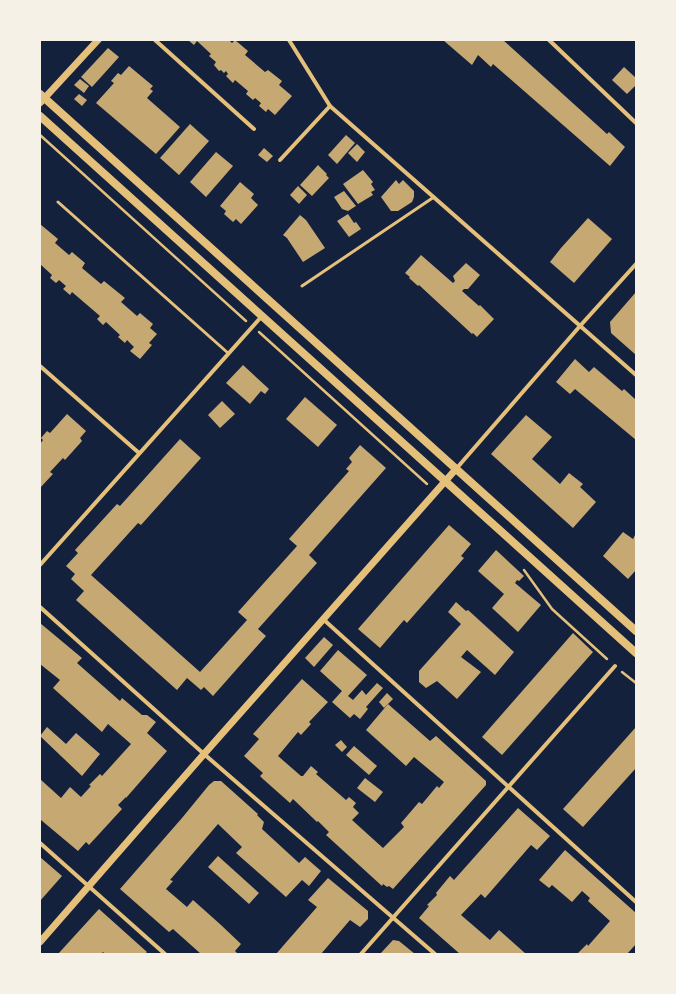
<svg xmlns="http://www.w3.org/2000/svg" width="676" height="994" viewBox="0 0 676 994" font-family="Roboto,sans-serif">
  <style>
    .building { fill: #c6a872 }
    .lines { fill: none; stroke-linecap: round; stroke-linejoin: round }
    .path { stroke: #e5c07b; stroke-width: 2.5 }
    .service { stroke: #e5c07b; stroke-width: 3 }
    .minor { stroke: #e5c07b; stroke-width: 4 }
    .tertiary { stroke: #e5c07b; stroke-width: 7 }
    .secondary { stroke: #e5c07b; stroke-width: 8 }
  </style>
  <rect width="100%" height="100%" fill="#14213d"/>
  <!-- building -->
  <g class="building">
    <polygon points="188,40 229,40 232,43 235,40 248,51 245,55 265,72 268,70 282,81 279,85 292,96 275,115 268,109 266,112 259,106 261,103 255,98 253,100 246,94 248,91 235,80 233,83 226,76 228,74 226,71 224,73 221,70 219,71 214,65 216,62 209,56 211,54 197,41 194,45"/>
    <polygon points="443,40 503,40 607,134 609,132 625,147 610,166 493,64 491,67 478,55 472,65"/>
    <polygon points="108,48 119,57 92,87 81,77"/>
    <polygon points="129,66 153,86 150,89 153,91 147,98 180,127 156,154 96,103 114,83 111,81 118,73 121,75"/>
    <polygon points="624,67 636,78 636,85 627,94 612,80"/>
    <polygon points="80,79 89,86 84,93 74,85"/>
    <polygon points="79,94 87,100 82,106 74,99"/>
    <polygon points="190,124 209,141 179,175 160,158"/>
    <polygon points="346,135 355,143 337,164 328,155"/>
    <polygon points="357,144 365,152 357,162 348,153"/>
    <polygon points="264,148 273,156 267,162 258,155"/>
    <polygon points="216,152 233,166 206,197 190,182"/>
    <polygon points="318,165 327,174 326,175 329,178 312,196 300,185"/>
    <polygon points="363,170 373,182 371,184 375,190 371,192 373,195 358,204 343,184"/>
    <polygon points="396,180 399,184 403,180 414,191 414,197 412,202 398,211 391,211 381,197"/>
    <polygon points="240,182 254,194 251,198 258,205 241,224 236,219 233,222 224,214 226,211 220,206"/>
    <polygon points="298,186 307,195 299,204 290,195"/>
    <polygon points="344,191 356,206 348,211 342,209 334,197"/>
    <polygon points="348,214 354,223 356,222 361,229 349,237 337,221"/>
    <polygon points="300,215 306,220 325,248 303,262 287,238 283,235"/>
    <polygon points="588,218 612,239 574,283 550,262 561,248"/>
    <polygon points="40,224 58,239 55,243 69,255 72,252 85,263 82,268 101,284 104,281 125,298 121,302 137,316 140,313 153,324 150,328 157,334 149,343 152,345 140,359 130,351 134,347 127,340 125,343 118,337 120,335 106,322 103,325 97,319 100,316 72,292 70,295 63,289 66,286 59,280 56,283 50,278 52,275 40,264"/>
    <polygon points="421,255 453,283 455,281 453,276 466,263 480,275 468,289 464,289 462,291 479,306 480,305 494,319 477,337 473,333 472,334 419,285 418,286 409,278 410,277 405,273"/>
    <polygon points="636,292 636,355 611,333 610,322"/>
    <polygon points="575,359 589,372 594,367 622,391 624,389 636,400 636,440 575,389 570,394 556,382"/>
    <polygon points="243,365 269,389 265,394 261,391 250,404 226,383"/>
    <polygon points="305,397 337,425 318,447 286,419"/>
    <polygon points="222,401 235,414 220,428 208,415"/>
    <polygon points="67,414 86,431 80,438 82,441 65,460 63,458 50,472 53,474 40,488 40,444 43,440 41,438 47,431 50,433"/>
    <polygon points="526,415 552,437 532,459 560,484 569,473 583,484 580,487 596,502 573,528 491,454"/>
    <polygon points="180,439 201,458 141,525 138,523 91,575 200,672 247,620 238,612 297,546 289,539 349,471 346,469 352,462 349,458 360,445 386,468 309,555 317,563 258,629 266,636 213,696 204,687 201,690 187,678 177,690 76,600 84,591 71,579 75,574 66,566 78,553 75,550 117,504 120,506"/>
    <polygon points="449,525 471,544 461,556 464,558 407,623 404,620 380,648 358,629"/>
    <polygon points="623,532 633,539 636,533 636,570 628,579 603,556"/>
    <polygon points="496,550 524,576 519,581 517,580 515,583 541,605 518,632 492,608 504,594 478,571"/>
    <polygon points="456,602 466,611 468,610 514,652 495,675 467,650 461,657 481,672 457,699 437,681 426,688 419,682 419,671 461,624 448,612"/>
    <polygon points="40,623 82,658 77,663 120,701 122,698 142,715 147,715 156,722 147,733 167,751 126,798 126,797 118,805 122,809 89,845 86,842 78,851 41,820 40,779 61,798 70,787 81,797 91,786 89,785 100,774 102,776 131,744 108,724 102,732 53,688 60,680 40,664"/>
    <polygon points="573,633 593,652 502,755 482,737"/>
    <polygon points="324,637 333,645 314,667 305,658"/>
    <polygon points="338,650 367,675 348,696 353,700 362,690 366,695 377,683 383,688 366,707 368,709 360,719 354,714 350,718 332,702 342,691 320,671"/>
    <polygon points="302,679 328,702 309,722 311,724 301,735 298,732 278,756 301,776 303,776 311,766 318,772 316,774 346,800 349,797 356,803 353,807 359,813 352,820 383,848 404,827 401,823 419,802 422,804 437,786 439,788 444,782 414,757 406,766 366,730 388,704 430,741 436,736 486,781 486,785 393,889 389,886 387,887 383,884 382,886 326,835 329,832 318,821 317,822 293,799 290,803 263,779 260,776 263,773 244,756 259,739 253,734"/>
    <polygon points="387,693 393,699 384,708 379,702"/>
    <polygon points="47,727 66,744 76,733 100,754 82,776 40,736"/>
    <polygon points="636,727 636,768 583,827 563,809"/>
    <polygon points="341,740 347,747 342,752 335,745"/>
    <polygon points="354,746 377,766 369,775 346,755"/>
    <polygon points="365,778 383,792 375,802 357,788"/>
    <polygon points="214,781 221,781 258,814 257,815 264,822 262,829 299,863 305,857 321,871 309,886 302,880 286,897 236,853 242,847 218,824 170,880 173,881 166,889 187,907 193,900 221,925 241,944 235,951 238,954 201,954 173,929 169,932 120,889 182,818 209,785"/>
    <polygon points="518,808 550,836 537,850 531,845 485,898 481,894 461,915 490,940 499,930 526,954 460,954 419,918 429,906 427,905 437,895 436,893 450,876 454,880"/>
    <polygon points="565,850 636,913 636,944 627,954 579,954 578,953 587,944 588,946 610,921 588,901 590,898 582,891 572,902 552,885 549,888 539,880"/>
    <polygon points="218,856 259,893 249,904 208,867"/>
    <polygon points="40,857 62,876 40,901"/>
    <polygon points="328,878 368,911 368,919 360,927 350,920 321,954 276,954 317,907 308,900"/>
    <polygon points="99,909 147,952 145,954 105,954 103,952 101,954 58,954"/>
    <polygon points="393,940 399,941 415,954 380,954"/>
  </g>
  <g class="lines">
    <!-- path -->
    <g class="path">
      <polyline points="40,135 246,321"/>
      <polyline points="259,332 427,484"/>
      <polyline points="524,570 552,609 607,659"/>
      <polyline points="622,672 636,683"/>
    </g>
    <!-- service -->
    <g class="service">
      <polyline points="58,202 228,353"/>
      <polyline points="302,286 434,197"/>
    </g>
    <!-- minor -->
    <g class="minor">
      <polyline points="155,40 254,129"/>
      <polyline points="289,40 330,106 636,375"/>
      <polyline points="549,40 636,123"/>
      <polyline points="280,160 330,106"/>
      <polyline points="40,366 139,453"/>
      <polyline points="456,469 580,326 636,264"/>
      <polyline points="40,565 262,316"/>
      <polyline points="40,607 204,754 435,954"/>
      <polyline points="323,619 636,902"/>
      <polyline points="40,843 165,954"/>
      <polyline points="361,954 615,666"/>
    </g>
    <!-- tertiary -->
    <g class="tertiary">
      <polyline points="40,103 98,40"/>
      <polyline points="40,942 204,754 456,469"/>
    </g>
    <!-- secondary -->
    <g class="secondary">
      <polyline points="40,94 636,631"/>
      <polyline points="40,116 636,653"/>
    </g>
  </g>
  <!-- border -->
  <rect width="676" height="994" fill="none" stroke="#f6f1e7" stroke-width="82"/>
</svg>
